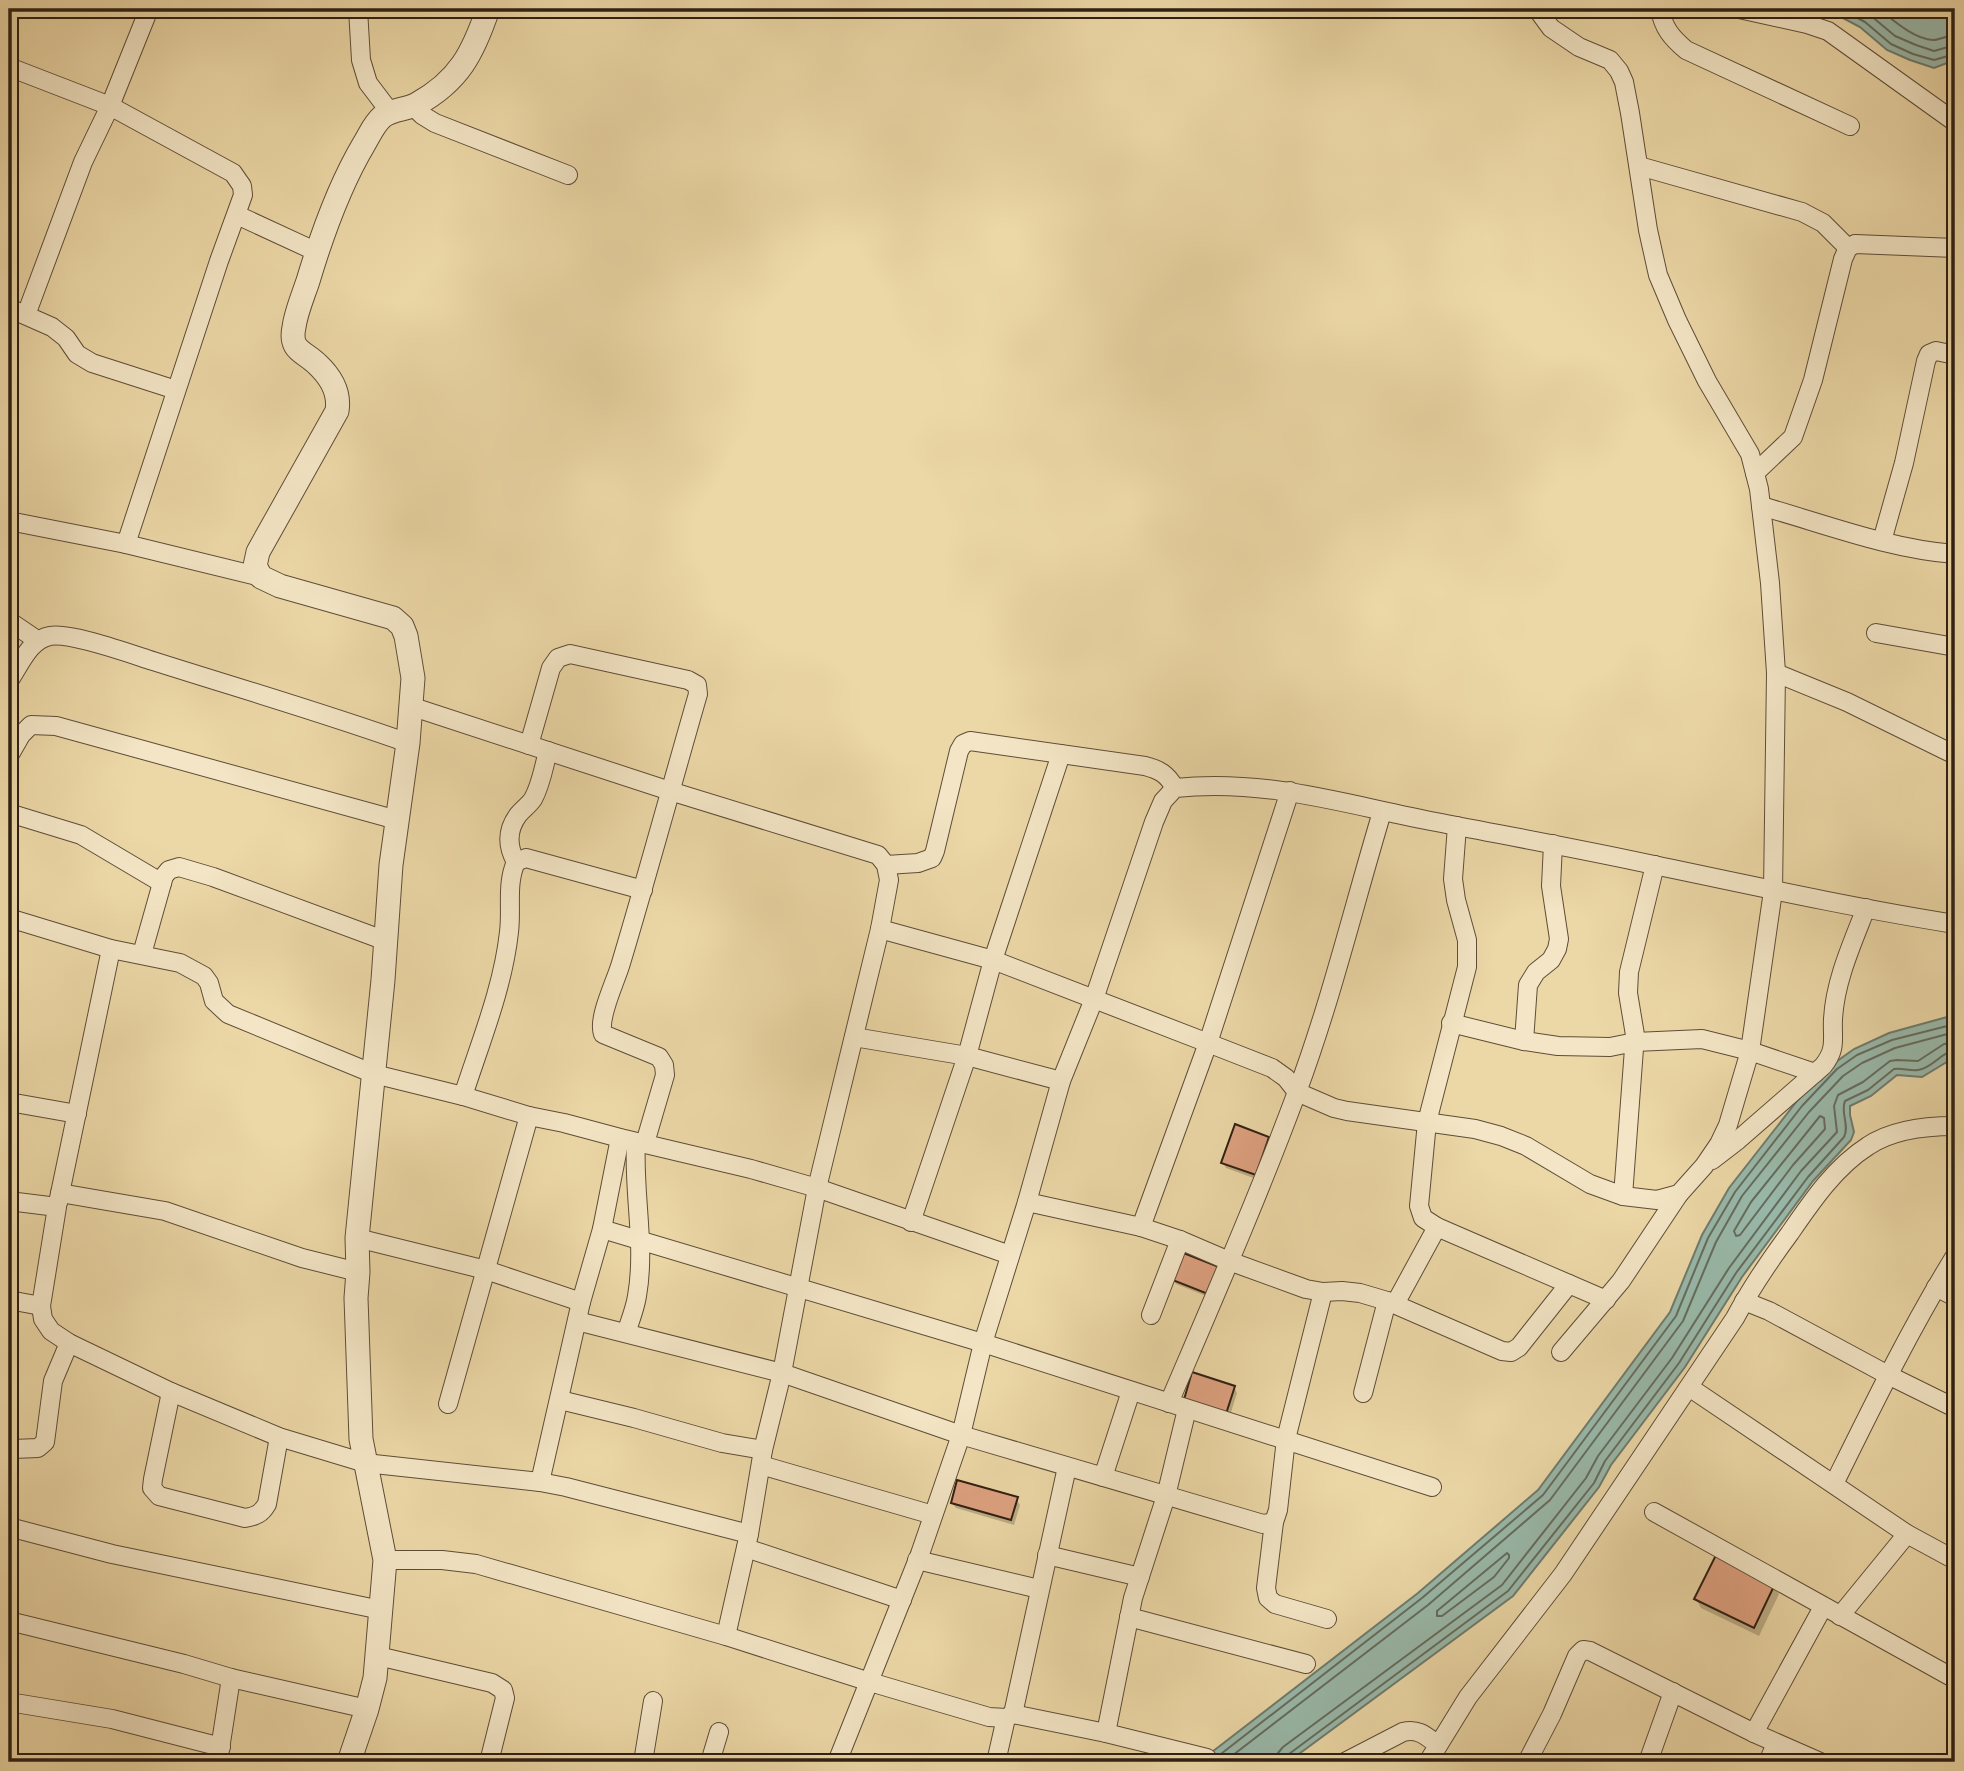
<svg xmlns="http://www.w3.org/2000/svg" width="1964" height="1771" viewBox="0 0 1964 1771" font-family="'IM FELL DW Pica',serif">
  <style>
    .water { fill: #99b9aa; stroke: #6e7b6e; stroke-width: 2 }
    .shadow { fill: #0003 }
    .lines { fill: none; stroke-linecap: round; stroke-linejoin: round }
    .shore { stroke: #646c5e; stroke-width: 2 }
    .building { fill: #dea180; stroke: #2e1f13; stroke-width: 2 }
    .minor-casing { stroke: #5e4d38; stroke-width: 20 }
    .tertiary-casing { stroke: #5e4d38; stroke-width: 25 }
    .minor { stroke: #f3e5c5; stroke-width: 18 }
    .tertiary { stroke: #f3e5c5; stroke-width: 23 }
  </style>
  <rect width="100%" height="100%" fill="#ecd7a6"/>
  <filter id="stains"><feTurbulence type="fractalNoise" baseFrequency=".00286" numOctaves="4"/><feColorMatrix values="0 0 0 0 .2 0 0 0 0 .09 0 0 0 0 .02 0 0 0 .5 -.17"/></filter>
  <radialGradient id="worn" r=".72"><stop offset=".6" stop-color="#630" stop-opacity="0"/><stop offset="1" stop-color="#630" stop-opacity=".3"/></radialGradient>
  <!-- water -->
  <g class="water">
    <polygon points="1826,9 1955,9 1955,60 1934,68 1910,60 1887,50 1860,27"/>
    <polygon points="1947,1017 1955,1017 1955,1057 1922,1077 1897,1075 1871,1096 1850,1106 1850,1115 1854,1132 1851,1140 1813,1181 1742,1277 1685,1367 1611,1465 1599,1487 1513,1596 1288,1762 1199,1762 1418,1593 1538,1490 1670,1312 1702,1235 1729,1188 1797,1101 1833,1064 1854,1049 1889,1033"/>
  </g>
  <!-- shadow -->
  <g class="shadow">
    <polygon points="1268,1138 1272,1144 1259,1180 1226,1168 1223,1163"/>
    <polygon points="1182,1255 1211,1298 1176,1284 1172,1279"/>
    <polygon points="1234,1387 1237,1393 1228,1422 1184,1403"/>
    <polygon points="1016,1499 1020,1505 1014,1525 956,1508 952,1503"/>
    <polygon points="1774,1585 1779,1594 1759,1636 1701,1608 1696,1599"/>
  </g>
  <g class="lines">
    <!-- shore -->
    <g class="shore">
      <polyline points="1841,9 1865,22 1891,44 1913,54 1934,60 1955,54"/>
      <polyline points="1859,9 1870,15 1895,36 1916,45 1934,51 1955,45"/>
      <path d="M1879,9C1893,20 1914,39 1933,40C1940,40 1948,35 1955,35"/>
      <polygon points="1820,1116 1824,1118 1825,1129 1793,1165 1740,1235 1736,1236 1734,1231 1751,1202"/>
      <polygon points="1507,1553 1509,1555 1509,1558 1494,1577 1442,1616 1437,1616 1437,1611"/>
      <polyline points="1217,1757 1422,1598 1543,1495 1676,1316 1708,1238 1735,1192 1802,1106 1837,1069 1857,1055 1892,1040 1955,1024"/>
      <polyline points="1224,1762 1428,1605 1550,1500 1683,1321 1716,1242 1742,1196 1809,1112 1843,1076 1862,1063 1895,1048 1955,1032"/>
      <polyline points="1277,1762 1278,1753 1283,1747 1502,1585 1586,1478 1598,1456 1672,1358 1729,1268 1801,1171 1837,1132 1834,1106 1838,1095 1863,1082 1890,1061 1897,1060 1918,1061 1944,1044 1955,1042"/>
      <path d="M1285,1762L1289,1754L1508,1591L1594,1483L1605,1461L1679,1363L1736,1273L1808,1177L1844,1137C1850,1125 1840,1113 1845,1101L1868,1090L1894,1069C1902,1068 1910,1071 1918,1070C1933,1068 1941,1052 1955,1050"/>
    </g>
  </g>
  <!-- building -->
  <g class="building">
    <polygon points="1235,1124 1269,1137 1256,1175 1221,1163"/>
    <polygon points="1181,1252 1219,1267 1208,1294 1170,1279"/>
    <polygon points="1192,1372 1235,1386 1225,1417 1183,1403"/>
    <polygon points="957,1480 1018,1497 1011,1520 951,1503"/>
    <polygon points="1716,1555 1775,1584 1754,1628 1694,1599"/>
  </g>
  <g class="lines">
    <defs>
      <g id="minor">
        <polyline points="358,9 361,60 368,83 390,112"/>
        <path d="M1660,9C1663,28 1672,38 1686,50L1850,126"/>
        <polyline points="1739,9 1807,24 1828,31 1955,122"/>
        <polyline points="9,67 110,106 233,173 242,186 243,195 219,261 126,544"/>
        <polyline points="413,106 422,115 435,123 568,175"/>
        <polyline points="1639,166 1802,212 1823,223 1848,248"/>
        <polyline points="237,215 317,252"/>
        <polyline points="9,308 52,327 66,338 77,354 92,363 176,390"/>
        <polyline points="26,315 83,162 110,106 149,9"/>
        <polyline points="1755,473 1793,437 1813,380 1843,259 1848,248 1855,244 1955,248"/>
        <path d="M1761,506C1825,524 1889,549 1955,554"/>
        <polyline points="9,521 126,544 261,577"/>
        <polyline points="1882,541 1904,463 1926,361 1929,354 1936,351 1955,355"/>
        <polyline points="9,621 37,640"/>
        <polyline points="1876,633 1955,647"/>
        <polyline points="1776,673 1847,702 1955,755"/>
        <path d="M9,681C20,665 30,639 50,636C71,632 131,654 153,661C238,688 324,713 408,743"/>
        <polyline points="410,706 670,791 878,855 886,865 889,880 880,929 993,960 1208,1043 1272,1068 1286,1078 1297,1092 1334,1108 1347,1111 1475,1129 1501,1136 1526,1146 1590,1184 1623,1196 1657,1200 1679,1194 1704,1166 1719,1144 1728,1125 1750,1051 1773,891 1776,673 1770,583 1759,489 1750,454 1707,381 1677,320 1658,275 1648,230 1630,113 1624,82 1619,71 1610,60 1579,47 1551,28 1537,9"/>
        <path d="M529,745L551,668L558,658L570,654L688,680L697,685L698,694C672,784 648,873 621,963C616,981 597,1018 603,1034L659,1057L664,1065L665,1075L645,1143"/>
        <polyline points="9,756 21,735 31,725 56,726 397,820"/>
        <polyline points="9,813 81,835 162,883"/>
        <polyline points="1457,826 1453,879 1456,900 1467,940 1467,967 1427,1122 1419,1206 1423,1218 1437,1227 1606,1300"/>
        <path d="M516,862C507,846 507,830 518,815C523,809 529,805 533,799C541,785 544,766 548,751"/>
        <path d="M886,865L918,863L932,858L935,851L959,751L963,744L970,741L1145,766C1160,770 1167,774 1175,788"/>
        <polyline points="9,918 111,949 180,963 204,976 209,983 214,1001 228,1014 374,1074 463,1096 529,1116 564,1123 620,1138 751,1169 817,1188 1010,1255"/>
        <polyline points="142,954 164,876 169,870 179,867 213,877 386,941"/>
        <polyline points="1451,1023 1524,1041 1558,1046 1610,1047 1635,1042 1702,1039 1750,1051 1815,1073"/>
        <polyline points="854,1037 967,1056 1061,1081"/>
        <polyline points="1524,1041 1528,985 1536,972 1551,960 1557,949 1559,939 1551,886 1553,844"/>
        <path d="M463,1096C480,1043 503,988 509,932C512,908 506,884 516,862L526,858L643,890"/>
        <polyline points="9,1102 77,1114"/>
        <path d="M1712,1160L1738,1140L1823,1066C1837,1049 1832,1039 1833,1019C1835,981 1852,944 1866,908"/>
        <polyline points="60,1193 165,1211 302,1258 358,1272"/>
        <polyline points="1623,1196 1635,1035 1628,993 1629,972 1655,865"/>
        <polyline points="9,1201 57,1207 41,1306 43,1319 51,1331 69,1343 171,1392 279,1437 365,1463 540,1482 566,1487 749,1534"/>
        <polyline points="1027,1202 1141,1227 1180,1240 1229,1261 1306,1289 1323,1292 1342,1291 1360,1293 1387,1301 1502,1351 1511,1352 1519,1347 1569,1284"/>
        <polyline points="58,1203 111,949"/>
        <polyline points="911,1222 967,1056 993,960 1061,754"/>
        <polyline points="1141,1227 1208,1043 1290,791"/>
        <polyline points="602,1229 983,1343 1432,1487"/>
        <polyline points="357,1238 486,1270 581,1302"/>
        <polyline points="1936,1287 1955,1297"/>
        <polyline points="9,1300 41,1306"/>
        <polyline points="1744,1301 1769,1311 1888,1375 1955,1408"/>
        <polyline points="1395,1304 1437,1227"/>
        <polyline points="1151,1315 1180,1240"/>
        <polyline points="577,1321 782,1373 961,1435 1263,1524 1274,1522 1278,1510 1286,1439 1323,1292"/>
        <path d="M626,1333C630,1321 635,1309 637,1296C646,1245 633,1193 636,1142"/>
        <polyline points="1561,1352 1621,1281 1679,1194"/>
        <polyline points="1689,1387 1907,1534 1955,1560"/>
        <path d="M171,1392L153,1479L152,1488L159,1496L245,1518C256,1516 261,1514 267,1504L279,1437"/>
        <polyline points="1363,1393 1387,1301"/>
        <polyline points="560,1400 634,1418 722,1443 763,1450"/>
        <path d="M1169,1403C1213,1300 1258,1197 1297,1092C1331,1001 1354,905 1382,812"/>
        <polyline points="448,1404 529,1116"/>
        <polyline points="9,1457 13,1449 38,1448 45,1442 53,1381 69,1343"/>
        <polyline points="761,1465 933,1515"/>
        <polyline points="1103,1477 1131,1391"/>
        <polyline points="540,1482 581,1302 602,1229 620,1138"/>
        <path d="M1834,1484C1872,1407 1910,1329 1955,1256"/>
        <polyline points="1654,1512 1955,1679"/>
        <polyline points="1274,1522 1266,1588 1268,1598 1275,1604 1327,1619"/>
        <polyline points="9,1527 112,1554 381,1610"/>
        <polyline points="746,1548 902,1600"/>
        <polyline points="1047,1555 1140,1577"/>
        <polyline points="385,1560 442,1560 476,1564 726,1636 870,1682 989,1717 1006,1718 1013,1714 1067,1467"/>
        <polyline points="917,1560 1039,1589"/>
        <polyline points="1840,1616 1907,1534"/>
        <polyline points="1129,1617 1306,1664"/>
        <polyline points="9,1621 184,1664 231,1678 367,1709"/>
        <polyline points="726,1636 749,1534 763,1450 782,1373 817,1188 880,929"/>
        <polyline points="378,1656 492,1683 503,1690 505,1698 489,1762"/>
        <polyline points="9,1702 112,1719 221,1747"/>
        <polyline points="1013,1714 1106,1733 1207,1758"/>
        <polyline points="1106,1733 1133,1598 1166,1496 1187,1409"/>
        <polyline points="1754,1733 1823,1607"/>
        <polyline points="218,1762 231,1678"/>
        <polyline points="643,1762 653,1701"/>
        <polyline points="710,1762 719,1732"/>
        <path d="M837,1762L920,1554L961,1435L983,1343L1027,1202L1061,1081L1094,999L1154,822L1163,801L1175,788C1266,778 1347,805 1436,822C1508,836 1581,849 1654,865C1754,886 1854,908 1955,924"/>
        <polyline points="996,1762 1006,1718"/>
        <path d="M1345,1762L1403,1732C1418,1728 1426,1736 1438,1745"/>
        <path d="M1428,1762L1468,1697L1563,1574L1735,1318C1751,1288 1770,1260 1790,1233C1812,1201 1835,1167 1868,1146C1893,1129 1926,1126 1955,1126"/>
        <polyline points="1527,1762 1552,1714 1577,1656 1583,1650 1590,1651 1754,1733 1820,1762"/>
        <polyline points="1648,1762 1673,1692"/>
        <polyline points="1768,1762 1776,1744"/>
      </g>
      <path id="tertiary" d="M349,1762L367,1709L375,1678L385,1560L361,1439L356,1298L358,1272L357,1238L383,980L391,865L408,743L413,678L406,636L402,626L393,618L280,586L261,577L255,566L258,552L337,411C340,393 331,377 317,364C304,351 289,351 294,327C296,312 303,296 308,281C322,234 339,186 364,144C370,134 374,124 382,117C392,109 406,110 417,104C459,81 473,53 488,9"/>
    </defs>
    <!-- minor casing -->
    <use href="#minor" class="minor-casing"/>
    <!-- tertiary casing -->
    <use href="#tertiary" class="tertiary-casing"/>
    <!-- minor -->
    <use href="#minor" class="minor"/>
    <!-- tertiary -->
    <use href="#tertiary" class="tertiary"/>
  </g>
  <!-- margin -->
  <rect width="1964" height="1771" fill="none" stroke="#ecd7a6" stroke-width="35"/>
  <rect x="10" y="10" width="1943" height="1750" fill="none" stroke="#2e1f13" stroke-width="3.5"/>
  <rect x="18" y="18" width="1929" height="1736" fill="none" stroke="#2e1f13" stroke-width="2"/>
  <rect width="100%" height="100%" filter="url(#stains)"/>
  <rect width="100%" height="100%" fill="url(#worn)"/>
</svg>
